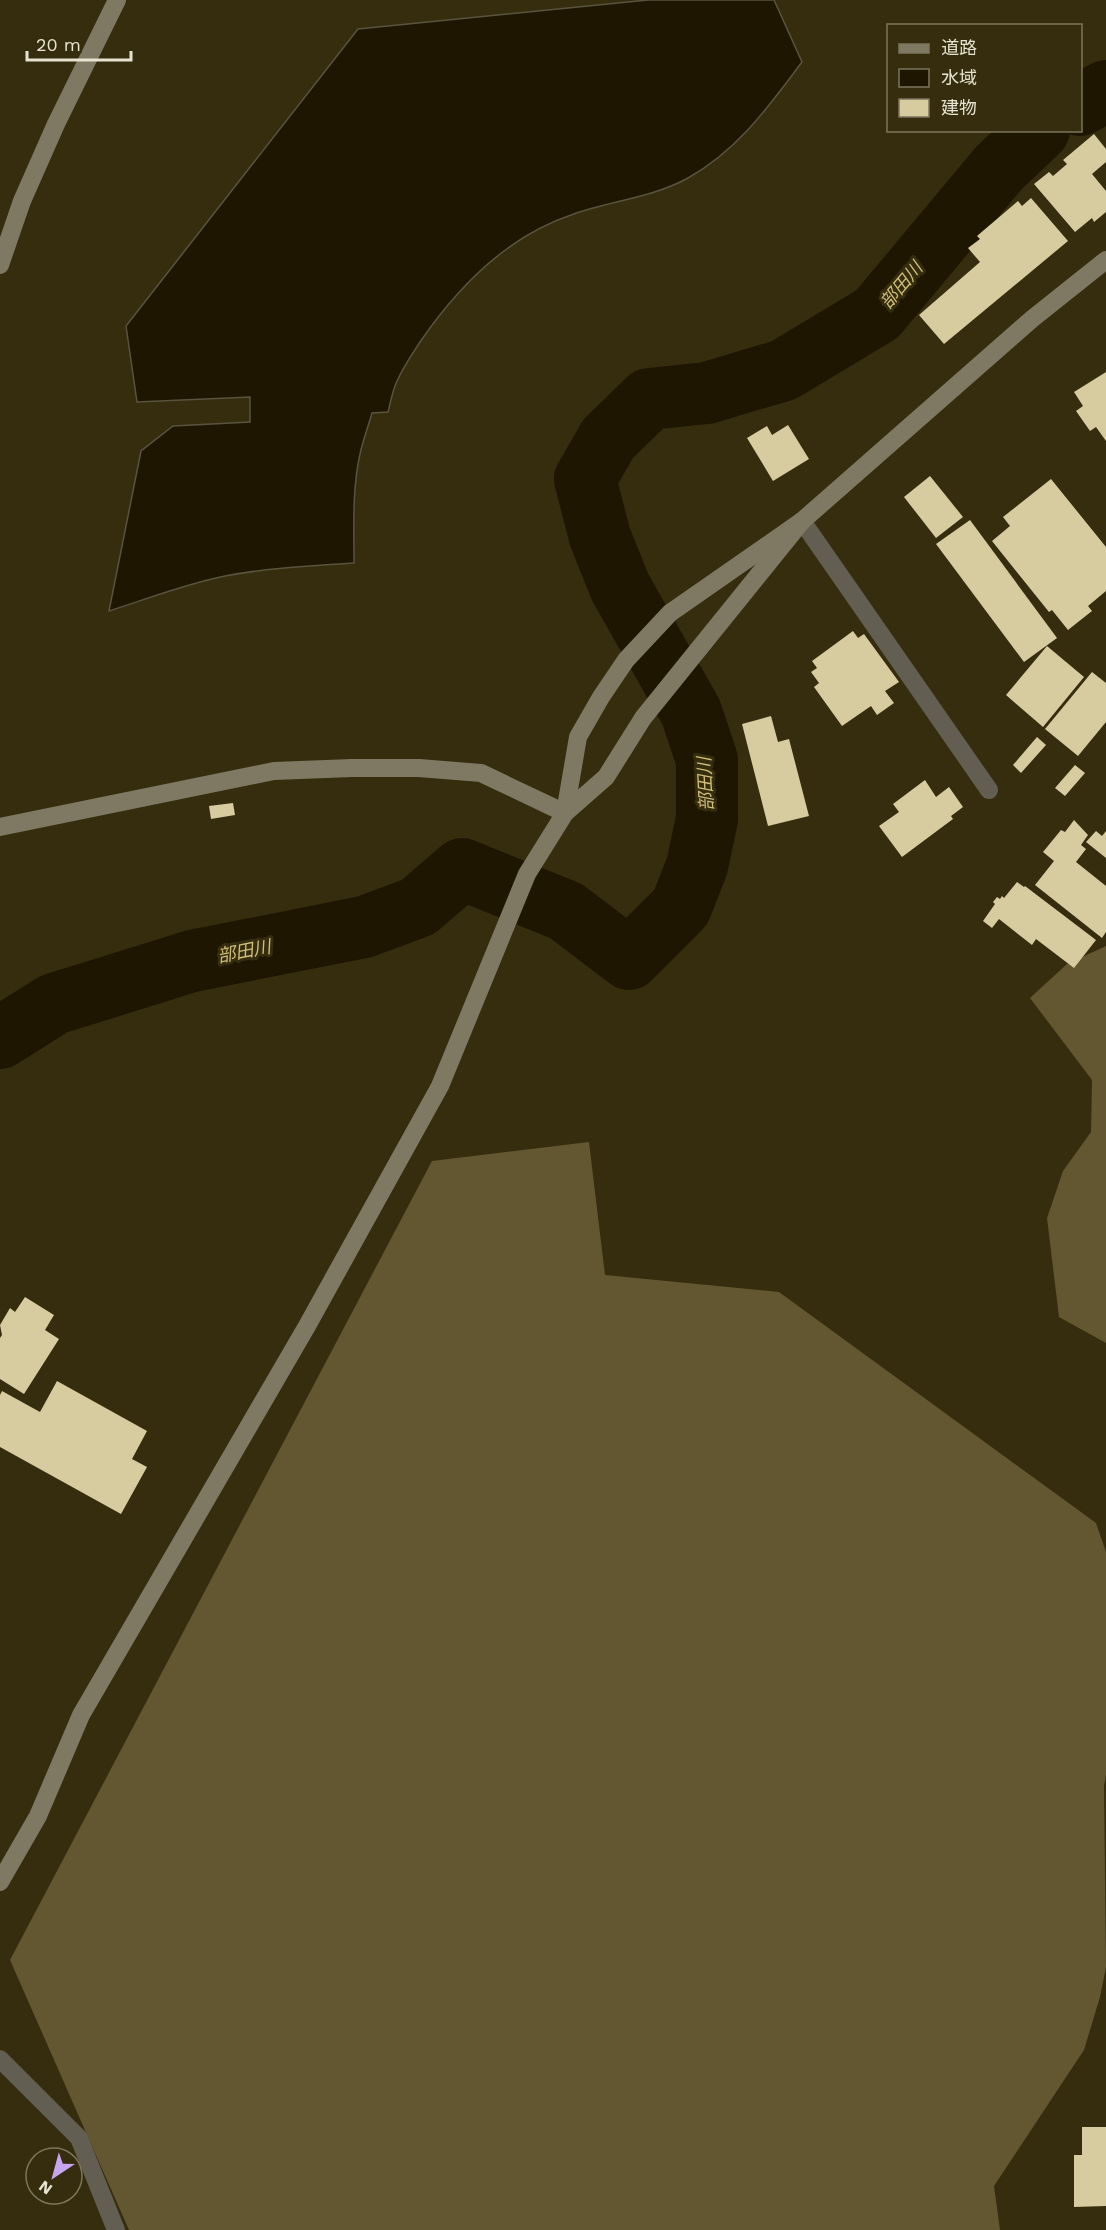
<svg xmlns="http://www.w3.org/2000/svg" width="1106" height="2230" viewBox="0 0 1106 2230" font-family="'Work Sans','Noto Sans JP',sans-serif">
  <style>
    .forest { fill: #625730 }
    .water { fill: #1e1600; stroke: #5a543f; stroke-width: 1.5 }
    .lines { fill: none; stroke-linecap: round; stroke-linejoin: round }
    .river { stroke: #1e1600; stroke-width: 62 }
    .building { fill: #d7cca0 }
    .street { stroke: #625e51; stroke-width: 18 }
    .secondary { stroke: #7f7964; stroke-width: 18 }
    .labels { text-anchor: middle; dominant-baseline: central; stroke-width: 6; stroke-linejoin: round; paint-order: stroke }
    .water-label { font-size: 18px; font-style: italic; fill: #d0be7b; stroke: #352d0e }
  </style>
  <rect width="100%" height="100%" fill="#352d0e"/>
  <!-- forest -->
  <g class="forest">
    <polygon points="1106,946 1106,1343 1059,1317 1047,1218 1063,1171 1091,1132 1092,1080 1030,998 1067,964"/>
    <polygon points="589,1142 605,1275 779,1292 1096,1523 1106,1552 1106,1775 1104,1786 1106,1967 1100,1997 1084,2050 994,2186 1000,2230 129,2230 10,1960 432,1161"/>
  </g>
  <!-- water -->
  <path class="water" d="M648,0H774L802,62C768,107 739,149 688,178C652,198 609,201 571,215C506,237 457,288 420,342C411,356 401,370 395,386C392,394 390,404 388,412L372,413C368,427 363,440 360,454C352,490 354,527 354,563C311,566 267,568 225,576C185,584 147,599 109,611L141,451L173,426L250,422V397L137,402L126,326L358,29Z"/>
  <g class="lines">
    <!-- river -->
    <g class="river">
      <polyline points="1080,105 1106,91"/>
      <polyline points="0,1038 54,1004 192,961 364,927 418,907 462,869 566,911 629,959 681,907 697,866 707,819 707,760 691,712 620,587 600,537 585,479 608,439 649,399 707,393 784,370 877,314 999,168 1039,130"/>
    </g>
  </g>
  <!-- building -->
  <g class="building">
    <polygon points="1094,134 1106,149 1106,162 1092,174 1106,191 1106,212 1094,222 1092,218 1075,232 1034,184 1049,172 1053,176 1067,164 1063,160"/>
    <polygon points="1031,198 1068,241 944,344 919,315 980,262 968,248 980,239 977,236 1018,201 1022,206"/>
    <polygon points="1106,372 1106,441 1096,427 1090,431 1076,411 1083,406 1074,392"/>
    <polygon points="788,425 809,459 773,481 747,438 767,426 772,435"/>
    <polygon points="930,476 963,517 936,538 904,497"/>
    <polygon points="1051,479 1106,547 1106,591 1088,606 1092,611 1068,630 1052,610 1049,612 992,541 1010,526 1003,517"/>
    <polygon points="970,520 1057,638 1024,662 936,544"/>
    <polygon points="853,631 858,638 864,634 899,682 885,691 894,703 877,715 871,706 842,726 814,687 819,683 811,672 817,668 812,661"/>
    <polygon points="1047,646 1084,677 1043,727 1006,695"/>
    <polygon points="1092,672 1106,683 1106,722 1078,756 1045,729"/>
    <polygon points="771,716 778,742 789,739 809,816 768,826 742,724"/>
    <polygon points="1037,737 1046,745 1021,773 1013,765"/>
    <polygon points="1075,765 1085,773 1065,796 1055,788"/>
    <polygon points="925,780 936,797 949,787 963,807 951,816 953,819 902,857 879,826 899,812 893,804"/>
    <polygon points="233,803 235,815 211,819 209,806"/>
    <polygon points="1074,820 1088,835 1081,845 1086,849 1076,862 1106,886 1106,932 1102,938 1035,885 1054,861 1043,852 1061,830 1065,832"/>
    <polygon points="1096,831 1102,836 1106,831 1106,858 1086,842"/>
    <polygon points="1017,882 1024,887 1025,886 1096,940 1074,968 1036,939 1032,945 999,919 992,928 983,921 995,904 993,902 997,897 1000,899 1002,896 1004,898"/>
    <polygon points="25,1297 54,1315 45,1330 59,1339 24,1394 0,1379 0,1338 2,1335 0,1325 10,1308 15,1312"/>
    <polygon points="57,1381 147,1431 132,1459 147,1467 121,1514 0,1447 0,1395 2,1391 40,1412"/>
    <polygon points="1082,2127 1106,2127 1106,2206 1074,2207 1074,2155 1082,2155"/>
  </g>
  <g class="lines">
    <!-- street -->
    <g class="street">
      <polyline points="802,521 989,790"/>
      <polyline points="0,2059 79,2138 116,2230"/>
    </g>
    <!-- secondary -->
    <g class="secondary">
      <polyline points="0,265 22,201 56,124 117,0"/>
      <polyline points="565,813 578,737 601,697 626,660 670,613 802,521 1032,319 1106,260"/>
      <polyline points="0,827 274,771 352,768 419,768 481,773 565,813"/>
      <polyline points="0,1882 38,1816 81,1715 307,1326 440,1086 527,874 565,813 606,777 643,718 802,521"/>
    </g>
  </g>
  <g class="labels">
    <!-- water labels -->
    <g class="water-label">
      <text transform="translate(901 285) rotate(-50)">部田川</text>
      <text transform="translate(705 784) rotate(-93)">部田川</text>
      <text transform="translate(244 951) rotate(-11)">部田川</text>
    </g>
  </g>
  <!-- legend -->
  <rect x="887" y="24" width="195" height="108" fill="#352d0e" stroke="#7c765c" stroke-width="1.5"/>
  <rect x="899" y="44" width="30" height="9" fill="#7f7964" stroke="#7c765c" stroke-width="1.5"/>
  <text x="941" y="54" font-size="18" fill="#e7e3d1">道路</text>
  <rect x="899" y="69" width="30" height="18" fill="#1e1600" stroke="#7c765c" stroke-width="1.5"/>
  <text x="941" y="84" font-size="18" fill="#e7e3d1">水域</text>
  <rect x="899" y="99" width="30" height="18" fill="#d7cca0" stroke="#7c765c" stroke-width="1.5"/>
  <text x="941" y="114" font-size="18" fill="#e7e3d1">建物</text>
  <!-- north arrow -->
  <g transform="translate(54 2176) rotate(216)"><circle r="28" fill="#352d0e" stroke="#7c765c" stroke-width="1.5"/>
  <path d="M0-4.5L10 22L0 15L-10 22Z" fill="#c8a6ef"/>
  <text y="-9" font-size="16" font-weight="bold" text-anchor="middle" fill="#e7e3d1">N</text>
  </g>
  <!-- scale -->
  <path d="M27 51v9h104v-9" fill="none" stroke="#e7e3d1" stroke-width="3"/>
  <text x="36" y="51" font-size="18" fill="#e7e3d1" stroke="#352d0e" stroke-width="4.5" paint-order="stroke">20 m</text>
</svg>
